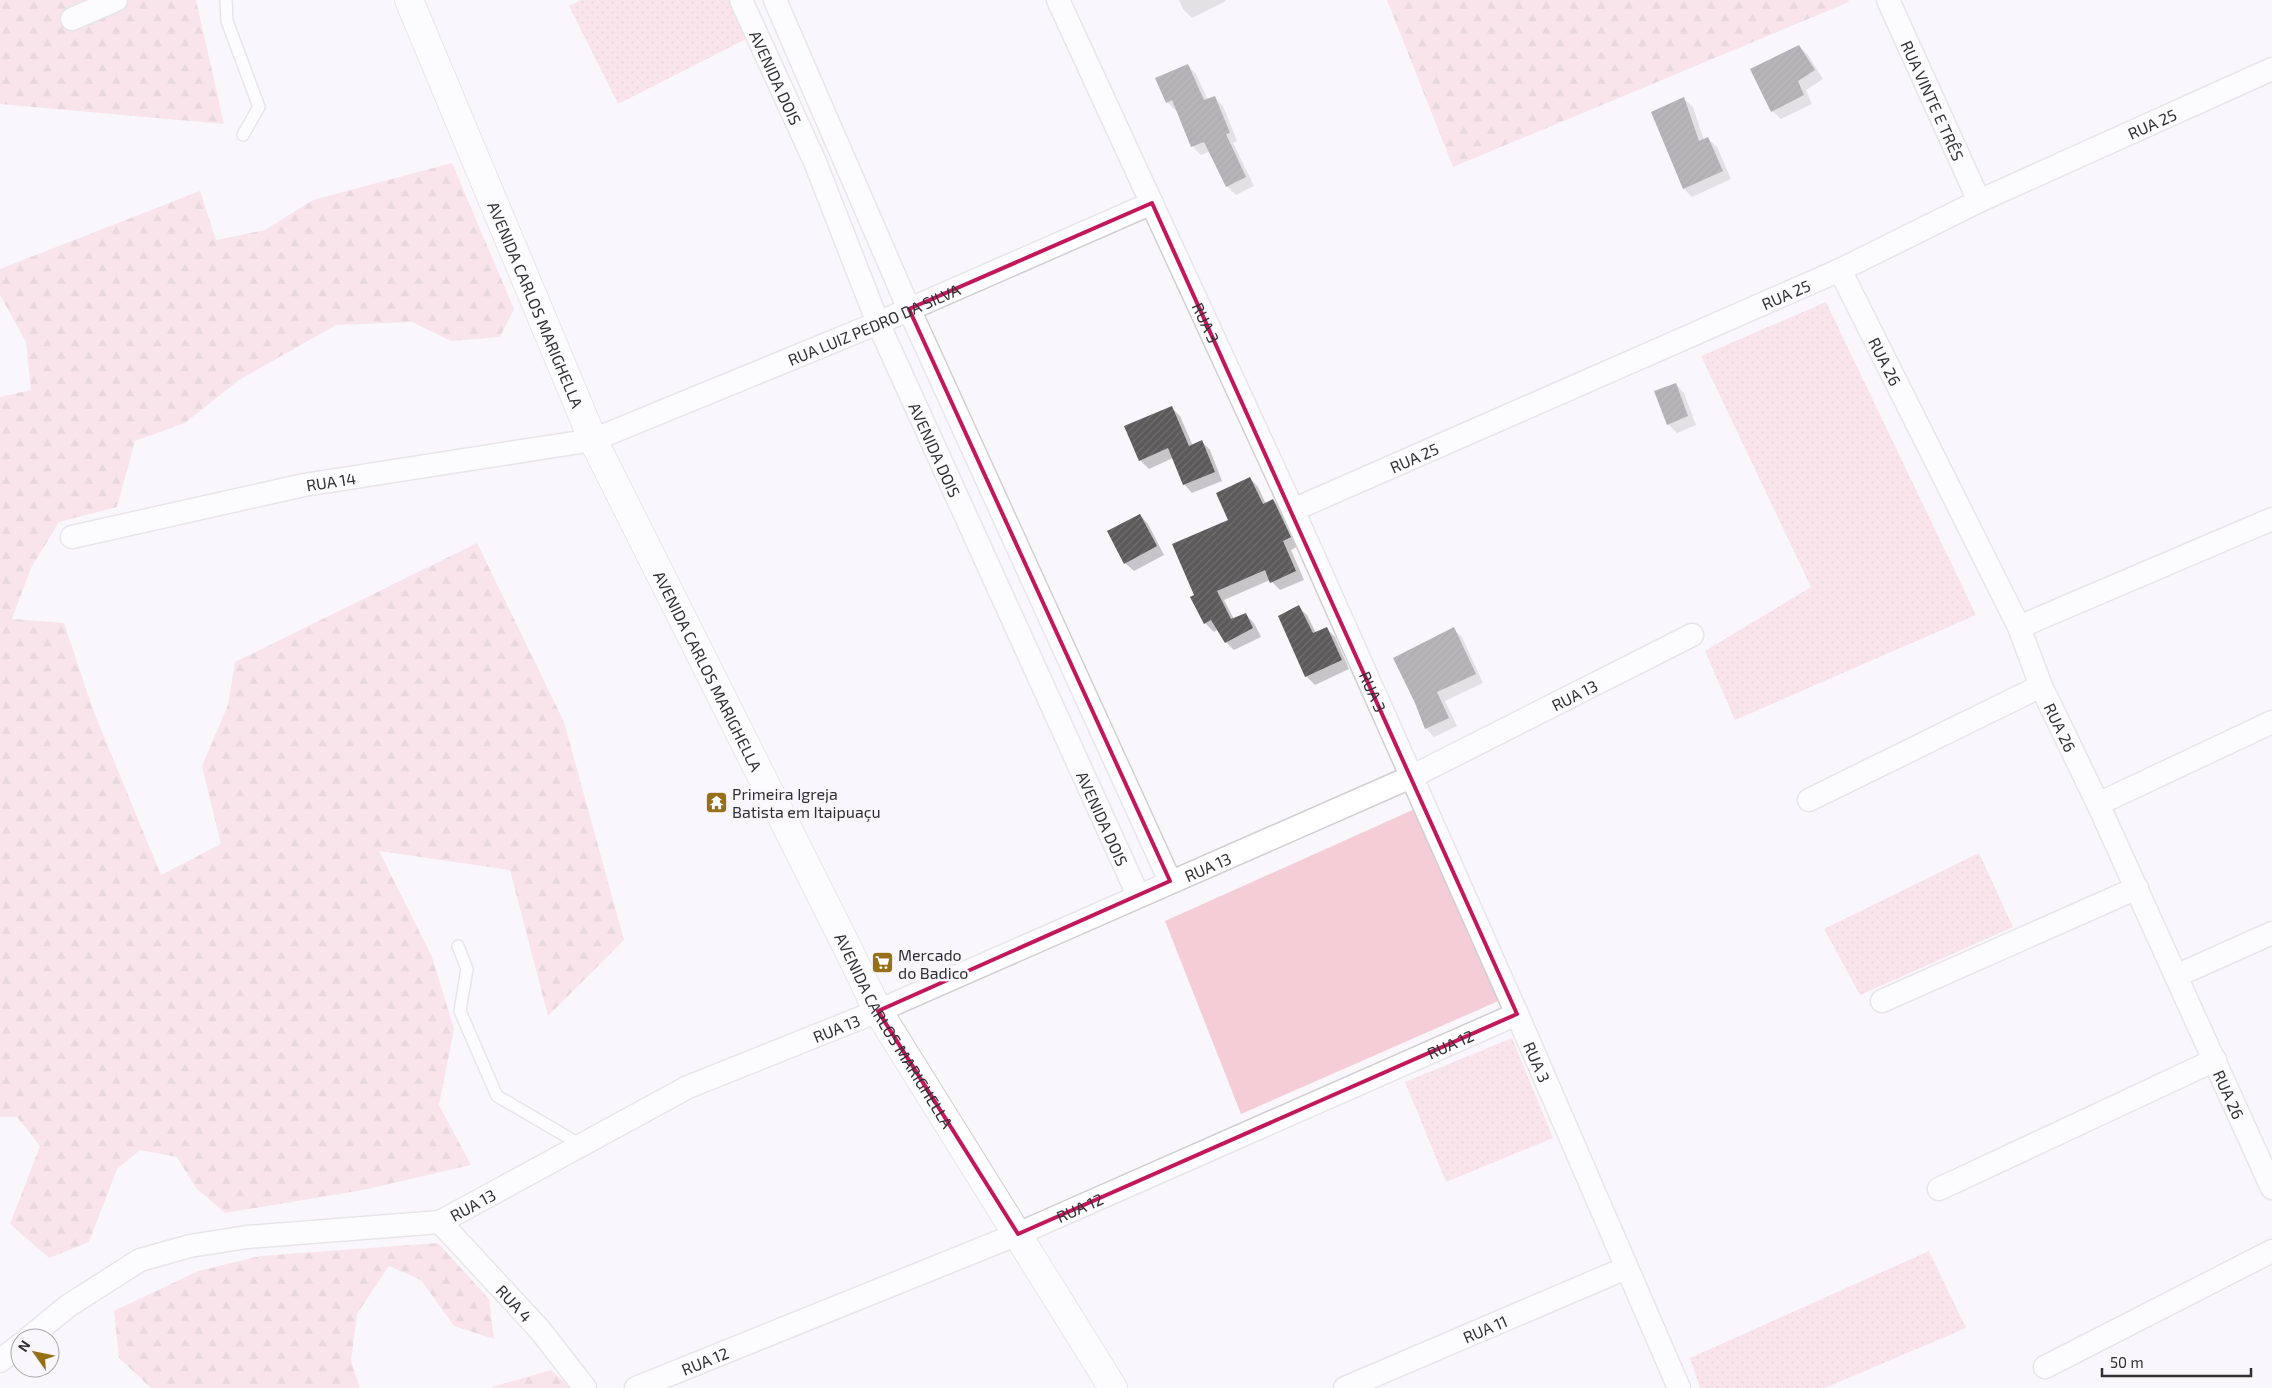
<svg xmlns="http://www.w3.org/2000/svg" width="2272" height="1388" viewBox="0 0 2272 1388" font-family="'Exo 2',sans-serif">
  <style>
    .grass { fill: url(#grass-dots) }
    .forest { fill: url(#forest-firs) }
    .park { fill: #f5cdd6 }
    .shadow { fill: #0003 }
    .building { fill: url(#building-hatch) }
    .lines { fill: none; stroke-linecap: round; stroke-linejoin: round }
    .lane-casing { stroke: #d1cfd2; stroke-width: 14 }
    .street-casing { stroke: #d1cfd2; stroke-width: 25 }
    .primary-casing { stroke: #d1cfd2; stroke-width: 30 }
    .lane { stroke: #fff; stroke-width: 11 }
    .street { stroke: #fff; stroke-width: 22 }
    .primary { stroke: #fff; stroke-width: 28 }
    .marked { fill: none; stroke: #c2185b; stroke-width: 4; stroke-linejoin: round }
    .labels { text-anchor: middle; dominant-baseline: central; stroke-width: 5; stroke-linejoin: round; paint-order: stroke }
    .street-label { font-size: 16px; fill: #303031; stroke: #f9f7fb }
    .poi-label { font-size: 16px; fill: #303031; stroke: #f9f7fb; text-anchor: start }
  </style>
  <defs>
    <pattern id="grass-dots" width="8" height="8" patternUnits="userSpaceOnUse" patternTransform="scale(1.25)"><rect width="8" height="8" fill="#f5cdd6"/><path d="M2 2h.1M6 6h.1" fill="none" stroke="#d2b0b8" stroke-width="1.8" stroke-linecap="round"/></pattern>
    <pattern id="forest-firs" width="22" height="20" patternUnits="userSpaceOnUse" patternTransform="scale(1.25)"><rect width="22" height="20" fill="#f5cdd6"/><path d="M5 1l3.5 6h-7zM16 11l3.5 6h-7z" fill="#d2b0b8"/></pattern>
    <pattern id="building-hatch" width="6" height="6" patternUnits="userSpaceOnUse" patternTransform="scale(1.25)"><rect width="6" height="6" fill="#5d5a5c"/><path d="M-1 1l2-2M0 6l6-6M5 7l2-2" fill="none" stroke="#716f70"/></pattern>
  </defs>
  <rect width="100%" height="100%" fill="#f9f7fb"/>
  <!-- grass -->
  <g class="grass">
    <polygon points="581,0 729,0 748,38 618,104 569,6"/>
    <polygon points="1826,302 1976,615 1735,720 1705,651 1811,587 1701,356"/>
    <polygon points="1979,853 2013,927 1860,995 1824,929"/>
    <polygon points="1512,1038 1553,1138 1446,1182 1405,1082"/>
    <polygon points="1929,1251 1966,1328 1825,1388 1700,1388 1690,1358"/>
  </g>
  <!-- forest -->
  <g class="forest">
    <polygon points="0,0 196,0 224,124 0,104"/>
    <polygon points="1387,0 1848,0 1849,2 1453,167"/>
    <polygon points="452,163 514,309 500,337 451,341 412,322 336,325 239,380 185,423 135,441 117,507 59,522 31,568 12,619 64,623 93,710 161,875 221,844 202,766 228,705 235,662 477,543 564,722 624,940 548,1016 510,870 379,851 432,957 454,1029 439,1105 471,1165 363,1190 225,1213 196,1188 177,1157 140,1150 117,1169 89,1242 49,1258 10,1224 40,1146 17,1117 0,1117 0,397 31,390 26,342 0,295 0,269 200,191 216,240 265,230 313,200"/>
    <polygon points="438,1243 489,1299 494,1339 454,1326 421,1280 389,1266 357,1314 351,1361 360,1388 151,1388 119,1358 114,1311 198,1271 260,1256"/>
    <polygon points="551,1370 570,1388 492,1388 492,1387"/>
  </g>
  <!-- park -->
  <polygon class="park" points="1417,808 1503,999 1241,1114 1165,921"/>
  <!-- shadow -->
  <g class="shadow">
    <polygon points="1179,0 1225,0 1226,1 1192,18 1183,9"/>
    <polygon points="1799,47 1808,55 1823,79 1806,90 1812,104 1781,119 1772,111"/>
    <polygon points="1188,65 1196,74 1208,100 1214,97 1223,106 1237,141 1233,143 1254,186 1236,195 1227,186 1210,151 1201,155 1192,146 1178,109 1175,110 1167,102"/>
    <polygon points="1684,99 1693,107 1704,140 1708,139 1717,147 1731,179 1692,197 1684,189 1653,112"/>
    <polygon points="1676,384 1684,393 1696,425 1677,433 1668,424"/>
    <polygon points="1171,407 1180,416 1193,446 1202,442 1210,450 1222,481 1192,493 1184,484 1173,458 1149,469 1140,460"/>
    <polygon points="1250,478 1258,487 1266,504 1273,500 1282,509 1298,546 1291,550 1304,580 1280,590 1270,580 1224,600 1234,619 1245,614 1254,623 1261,637 1234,650 1226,642 1218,629 1214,632 1205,623 1196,595"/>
    <polygon points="1140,515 1148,524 1164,555 1134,571 1125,563"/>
    <polygon points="1298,607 1307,615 1316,633 1326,628 1335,637 1349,669 1315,685 1306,676"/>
    <polygon points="1453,629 1462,637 1483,683 1445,701 1457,726 1434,737 1426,728"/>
  </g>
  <!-- building -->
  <g class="building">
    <polygon points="1799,45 1815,70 1798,81 1804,95 1771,112 1750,69"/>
    <polygon points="1188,64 1204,100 1215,96 1230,133 1226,134 1246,177 1226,187 1204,142 1191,147 1172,100 1166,103 1155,78"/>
    <polygon points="1684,97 1699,141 1708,137 1723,171 1683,189 1651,112"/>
    <polygon points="1676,383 1688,416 1667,425 1654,391"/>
    <polygon points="1172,406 1189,446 1202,440 1215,472 1183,485 1168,448 1139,461 1124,426"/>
    <polygon points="1250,477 1263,504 1273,499 1291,537 1283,541 1296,571 1270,583 1265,570 1217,591 1231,619 1246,613 1253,628 1225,643 1211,620 1204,624 1190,597 1194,595 1172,544 1228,520 1216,493"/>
    <polygon points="1140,514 1157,546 1124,564 1107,531"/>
    <polygon points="1299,605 1313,633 1327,627 1342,660 1305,677 1278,616"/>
    <polygon points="1454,627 1476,674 1437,692 1449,718 1425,729 1415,703 1393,658"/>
  </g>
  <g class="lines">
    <defs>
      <g id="lane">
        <polyline points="226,0 227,21 259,107 243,135"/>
        <polyline points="458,946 467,969 460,1011 497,1096 581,1145"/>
      </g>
      <g id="street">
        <path id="s1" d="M741,0L815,162L878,323L1138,895"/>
        <polyline points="775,0 909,309 1170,881"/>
        <path id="s2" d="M1058,0L1293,510L1517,1014L1679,1388"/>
        <path id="s3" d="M1888,0L1979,201"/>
        <polyline points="72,19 116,0"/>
        <path id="s4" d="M1840,270L2019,627L2041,686L2098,804L2272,1188"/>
        <path id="s5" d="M1293,510L1840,270L1979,201L2272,69"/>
        <path id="s6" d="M72,537L304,485L593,440L878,323L1152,203"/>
        <polyline points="2019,627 2272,519"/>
        <polyline points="1809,800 2041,686"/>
        <polyline points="2098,804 2272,722"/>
        <polyline points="2176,976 2272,933"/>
        <polyline points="1882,1001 2137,888"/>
        <polyline points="1939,1189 2215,1060"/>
        <path id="s7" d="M440,1222L540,1330L585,1388"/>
        <path id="s8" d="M29,1338L68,1306L140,1260L190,1246L247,1237L440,1222L688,1087L878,1011L1411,777L1692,635"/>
        <polyline points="0,1361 20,1345"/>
        <polyline points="2045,1367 2272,1251"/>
        <path id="s9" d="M636,1388L1018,1234L1517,1014"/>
        <path id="s10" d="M1345,1388L1626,1268"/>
      </g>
      <g id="primary">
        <path id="s11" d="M409,0L593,440L848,949L878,1011L1113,1388"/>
      </g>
    </defs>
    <!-- lane casing -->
    <use href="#lane" class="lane-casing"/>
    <!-- street casing -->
    <use href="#street" class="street-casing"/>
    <!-- primary casing -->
    <use href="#primary" class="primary-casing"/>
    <!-- lane -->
    <use href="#lane" class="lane"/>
    <!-- street -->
    <use href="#street" class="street"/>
    <!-- primary -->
    <use href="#primary" class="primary"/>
  </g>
  <!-- marked area -->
  <path d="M0 0H2272V1388H0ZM1152,203L1517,1014L1018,1234L878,1011L1170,881L909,309Z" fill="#f9f7fb" fill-opacity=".55" fill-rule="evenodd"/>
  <path class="marked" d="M1152,203L1517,1014L1018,1234L878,1011L1170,881L909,309Z"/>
  <!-- icons -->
  <defs>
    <symbol id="temple-square" viewBox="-11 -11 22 22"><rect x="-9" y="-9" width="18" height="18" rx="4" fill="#966f19" stroke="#f9f7fb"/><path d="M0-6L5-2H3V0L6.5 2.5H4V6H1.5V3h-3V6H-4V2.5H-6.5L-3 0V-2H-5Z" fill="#fff"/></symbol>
    <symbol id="supermarket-square" viewBox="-11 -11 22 22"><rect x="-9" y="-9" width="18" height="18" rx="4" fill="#966f19" stroke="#f9f7fb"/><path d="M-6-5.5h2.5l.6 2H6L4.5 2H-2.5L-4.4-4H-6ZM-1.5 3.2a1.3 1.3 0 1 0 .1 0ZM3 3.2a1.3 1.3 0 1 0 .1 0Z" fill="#fff"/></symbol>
  </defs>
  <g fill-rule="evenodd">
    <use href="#temple-square" x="704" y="790" width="25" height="25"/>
    <use href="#supermarket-square" x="870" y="950" width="25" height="25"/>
  </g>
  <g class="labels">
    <!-- street labels -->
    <g class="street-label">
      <text stroke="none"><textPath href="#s1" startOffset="85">AVENIDA DOIS</textPath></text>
      <text stroke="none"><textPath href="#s3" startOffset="110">RUA VINTE E TRÊS</textPath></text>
      <text stroke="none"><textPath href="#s5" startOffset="942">RUA 25</textPath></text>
      <text stroke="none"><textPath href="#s5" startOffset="538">RUA 25</textPath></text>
      <text stroke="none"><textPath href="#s11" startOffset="330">AVENIDA CARLOS MARIGHELLA</textPath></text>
      <text stroke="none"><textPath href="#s6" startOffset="834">RUA LUIZ PEDRO DA SILVA</textPath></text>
      <text stroke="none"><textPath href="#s2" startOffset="355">RUA 3</textPath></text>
      <text stroke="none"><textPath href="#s4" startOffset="102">RUA 26</textPath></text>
      <text stroke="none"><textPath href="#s1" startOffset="490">AVENIDA DOIS</textPath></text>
      <text stroke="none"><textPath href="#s5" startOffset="132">RUA 25</textPath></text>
      <text stroke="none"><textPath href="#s6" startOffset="265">RUA 14</textPath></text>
      <text stroke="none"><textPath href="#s11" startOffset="735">AVENIDA CARLOS MARIGHELLA</textPath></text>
      <text stroke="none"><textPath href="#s2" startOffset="760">RUA 3</textPath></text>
      <text stroke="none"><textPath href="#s8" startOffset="1691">RUA 13</textPath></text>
      <text stroke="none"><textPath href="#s4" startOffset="508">RUA 26</textPath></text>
      <text stroke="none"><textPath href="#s1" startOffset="895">AVENIDA DOIS</textPath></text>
      <text stroke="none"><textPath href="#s8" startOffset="1286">RUA 13</textPath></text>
      <text stroke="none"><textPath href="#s8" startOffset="881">RUA 13</textPath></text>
      <text stroke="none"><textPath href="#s11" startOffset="1140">AVENIDA CARLOS MARIGHELLA</textPath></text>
      <text stroke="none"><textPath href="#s9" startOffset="884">RUA 12</textPath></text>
      <text stroke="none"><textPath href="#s2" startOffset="1165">RUA 3</textPath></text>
      <text stroke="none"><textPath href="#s4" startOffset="912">RUA 26</textPath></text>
      <text stroke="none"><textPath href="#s8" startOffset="476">RUA 13</textPath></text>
      <text stroke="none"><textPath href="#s9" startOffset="479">RUA 12</textPath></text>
      <text stroke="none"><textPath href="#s7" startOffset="110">RUA 4</textPath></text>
      <text stroke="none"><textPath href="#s10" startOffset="152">RUA 11</textPath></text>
      <text stroke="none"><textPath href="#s9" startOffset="74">RUA 12</textPath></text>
    </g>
    <!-- poi labels -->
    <g class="poi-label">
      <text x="732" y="793">Primeira Igreja<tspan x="732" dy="18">Batista em Itaipuaçu</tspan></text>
      <text x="898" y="954">Mercado<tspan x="898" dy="18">do Badico</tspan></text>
    </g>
  </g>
  <!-- north arrow -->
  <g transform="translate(35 1353) rotate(303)"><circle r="24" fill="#f9f7fb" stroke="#a9a7aa"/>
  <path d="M0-4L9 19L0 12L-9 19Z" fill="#966f19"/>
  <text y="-8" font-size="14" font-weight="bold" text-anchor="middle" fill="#303031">N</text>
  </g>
  <!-- scale -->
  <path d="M2102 1368v8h149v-8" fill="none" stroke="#303031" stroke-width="2.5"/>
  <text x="2110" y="1368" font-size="15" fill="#303031" stroke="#f9f7fb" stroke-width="4" paint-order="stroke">50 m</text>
</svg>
